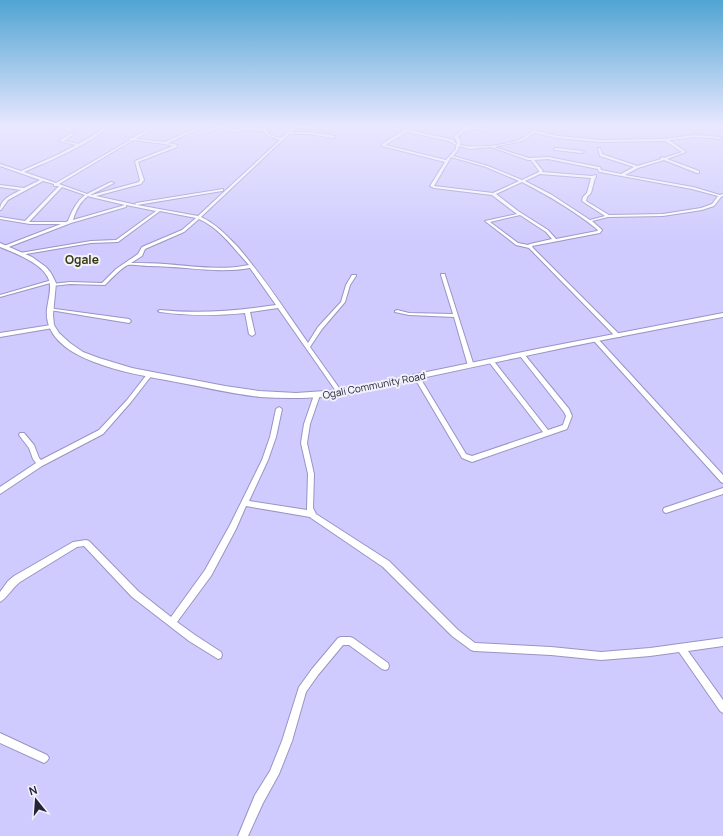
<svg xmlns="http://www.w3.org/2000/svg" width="723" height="836" viewBox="0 0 723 836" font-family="Manrope,sans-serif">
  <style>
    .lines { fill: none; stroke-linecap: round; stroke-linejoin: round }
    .minor-casing { stroke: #9894c4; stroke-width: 2 }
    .tertiary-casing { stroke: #9894c4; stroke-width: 2 }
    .minor { fill: #fff; fill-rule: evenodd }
    .tertiary { fill: #fff; fill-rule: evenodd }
    .labels { text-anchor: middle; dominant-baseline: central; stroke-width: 4; stroke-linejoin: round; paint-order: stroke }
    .street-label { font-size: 10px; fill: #252336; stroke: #f1f1fc }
    .far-district-label { font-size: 12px; font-weight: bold; fill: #38370d; stroke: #f1f1fc }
  </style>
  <rect width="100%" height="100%" fill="#cfcbfe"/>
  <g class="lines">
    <defs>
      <g id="minor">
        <polygon points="11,125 15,125 0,128 0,126"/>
        <path d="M109,125H111C86,146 54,159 24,172L56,183L130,140V138H132L156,125H158L136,139L165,142L203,125H205V126L168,143L177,145V147L138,162L144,180L141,184L96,196L137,205L135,204L136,203L223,189V191H222L137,205L198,216L280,140L268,136L263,131L246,129L236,132L221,128L208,132L207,130L221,126L236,130L246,127L263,129L268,125H270L266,130C269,136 275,137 282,138C287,133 292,126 298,125L297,126L317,127L318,128L317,129L296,128L291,132H309L335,136L334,138L309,134H289L201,217C216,224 226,235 237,246C263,276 285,310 308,343L318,327L341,302L346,285L352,275H356V276L350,285L345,302L322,329L310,347L342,392L343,393L342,394H338L278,308L250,312L255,334L252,336L249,334L245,313C216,316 189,316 160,312L158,311L160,310C199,314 237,311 276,305L250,268C217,274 183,266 149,266C144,266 132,264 128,265C122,267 110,280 105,285L70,284L52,286L50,285L52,284L70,282L102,283L116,269L138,254L142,247L182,230L196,218L160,211L118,242L91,243L20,255L18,254L20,253L91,241L116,240L156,211L126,205V207L71,223L6,248H4V246L61,224H30L0,219V217L25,221L59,186H54V184L43,181L8,200L1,210H0C0,199 13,194 21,190L0,187V185L24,188L40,180L0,166V164L21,171L57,155L76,145L59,141L72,133L74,134L64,141L78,144L89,138ZM133,140L165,144L173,146L135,161L140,180L139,182L92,195H90L114,183L111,182L87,194L59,184ZM62,187L85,195C76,202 72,211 68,221L66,222H29ZM88,196L91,197L125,205L73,220C76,210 80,202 88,196ZM199,219C220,228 234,249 249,265C221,271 193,266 165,264C154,263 143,263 131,263L142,256L145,249L184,232Z"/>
        <path d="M365,125H369L406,130L412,125H414L412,128L409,130L454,140V142L457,144V142L454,137L467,125H469L466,128L471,127L489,129L488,131C474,129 468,127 458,137L461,142L460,145C474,149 510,145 523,138C529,134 535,129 541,125H543L536,131L558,136L600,140L664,139L695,135L720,137L721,139L695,137L669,140L686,152L667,159L699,171V173H697L664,160L638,168L625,175L693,187L720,195L723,194V196L721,197L714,206L702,210L663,216L608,217L592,221L601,229L602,230L600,233L532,246L533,248L621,336L620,337H616L529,248L516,245L485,221L517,214L492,195L434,188L430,186L445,162L382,146V144L403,131ZM407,132L449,141L456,145V149L446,160L385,145ZM534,133L558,138L600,142L665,141L682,152L664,158L661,157V159L637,166L602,154L600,148H598L600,156L634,167L621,174L601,170L600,167H599L548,157L529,158L494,147L522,141ZM459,146L470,149L491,147L528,160H531L539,171V172L522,180L488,166L453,156L458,150ZM451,157L486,167L519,181L493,193L434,186ZM548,159L598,169L599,172H600L692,189L718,196L712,204L701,208L663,214L609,215L586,201L587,197L591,193L595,178L596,177V175L592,176L542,172L543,171L534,160ZM540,174L591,178L587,193L583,197L582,201L605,216L590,220L552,195L525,181ZM522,182C549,196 575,211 598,230L597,231L556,239L548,230L518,211L496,194ZM520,215L546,232L552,239L530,244L528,245L518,243L490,222Z"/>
        <polygon points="556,148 582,151 584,152 582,153 555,150 554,149"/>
        <polygon points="441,274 445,274 445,275 474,366 473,367 469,367 468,366 454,317 409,315 395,312 395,311 397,310 409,313 453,314 441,275"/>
        <polygon points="52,280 54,280 54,282 0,297 0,295"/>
        <polygon points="48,308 129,319 131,321 129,323 50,310 48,309"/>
        <polygon points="51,325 54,327 53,328 0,337 0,333"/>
        <polygon points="596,338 598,339 723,475 723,483 721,482 594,341 593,340"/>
        <polygon points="522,353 524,354 569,409 572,416 567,429 472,462 462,458 414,377 415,376 419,376 466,454 472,456 543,432 489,362 488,361 489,360 493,360 548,430 563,425 566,416 564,412 520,356 519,355"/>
        <polygon points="150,372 153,374 152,375 131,402 103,434 42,466 0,494 0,487 36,463 33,459 29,448 19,435 20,433 24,433 34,445 39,458 41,460 99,430 127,400 148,373"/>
        <path d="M317,393L320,395L310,424L307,443L314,474L313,508L316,514L389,561L458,630L475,643L551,647L601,652L650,648L723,638V646L688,651L723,700V713L720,711L679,652L650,656L601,660L551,655L474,651L471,650L452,636L383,567L311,518L310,517L246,506L236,529L211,576L177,622L195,635L221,652L222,655L221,658L218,659L189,641L132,597L84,546L77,547L20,582C13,587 7,598 0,602V592L8,581L14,576L73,542L86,540L89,541L138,591L171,617L205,570L230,525L262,460L270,437L276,409L279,407L282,409L276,437L268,460L249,501L307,510V508L308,474L301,443L304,424L314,395Z"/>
        <polygon points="723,488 723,494 666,513 664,512 663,510 664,508"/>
        <polygon points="341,637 350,637 353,638 388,663 389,666 388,669 385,670 382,669 349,645 343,645 318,675 306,692 292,741 279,774 263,803 248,836 238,836 255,795 270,771 282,741 299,687 312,669 338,638"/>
        <polygon points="0,733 47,755 49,758 47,761 44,763 0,743"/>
      </g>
      <path id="tertiary" d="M0,243L32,257L46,267L51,273L56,283L53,315L54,325L59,333L70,343L83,352L99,358L132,368L225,386L259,391L296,393L340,390L542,348L723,313V317C654,330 585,343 516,358C476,366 437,375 397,383C377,388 357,394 337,396C312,398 286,399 260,397C232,394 204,387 176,382C149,377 120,372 94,362C70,353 44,337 47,309C48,300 52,289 49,280C44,264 15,253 0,247Z"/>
    </defs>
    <!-- minor casing -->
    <use href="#minor" class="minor-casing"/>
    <!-- tertiary casing -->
    <use href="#tertiary" class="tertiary-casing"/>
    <!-- minor -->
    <use href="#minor" class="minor"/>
    <!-- tertiary -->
    <use href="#tertiary" class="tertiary"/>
  </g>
  <!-- sky -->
  <linearGradient id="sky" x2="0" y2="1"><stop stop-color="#50a4d3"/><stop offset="0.52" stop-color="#e9e8ff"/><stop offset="1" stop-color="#e9e8ff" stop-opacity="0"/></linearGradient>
  <rect width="723" height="242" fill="url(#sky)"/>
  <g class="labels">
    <!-- street labels -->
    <g class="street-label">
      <text transform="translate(374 385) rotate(-11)">Ogali Community Road</text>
    </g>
    <!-- far-district labels -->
    <g class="far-district-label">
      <text x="82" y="259">Ogale</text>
    </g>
  </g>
  <!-- north arrow -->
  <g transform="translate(36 800) rotate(343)" stroke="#f1f1fc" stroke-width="3" paint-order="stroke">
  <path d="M0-3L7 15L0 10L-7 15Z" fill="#252336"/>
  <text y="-6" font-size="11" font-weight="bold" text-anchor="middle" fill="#252336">N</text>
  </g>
</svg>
